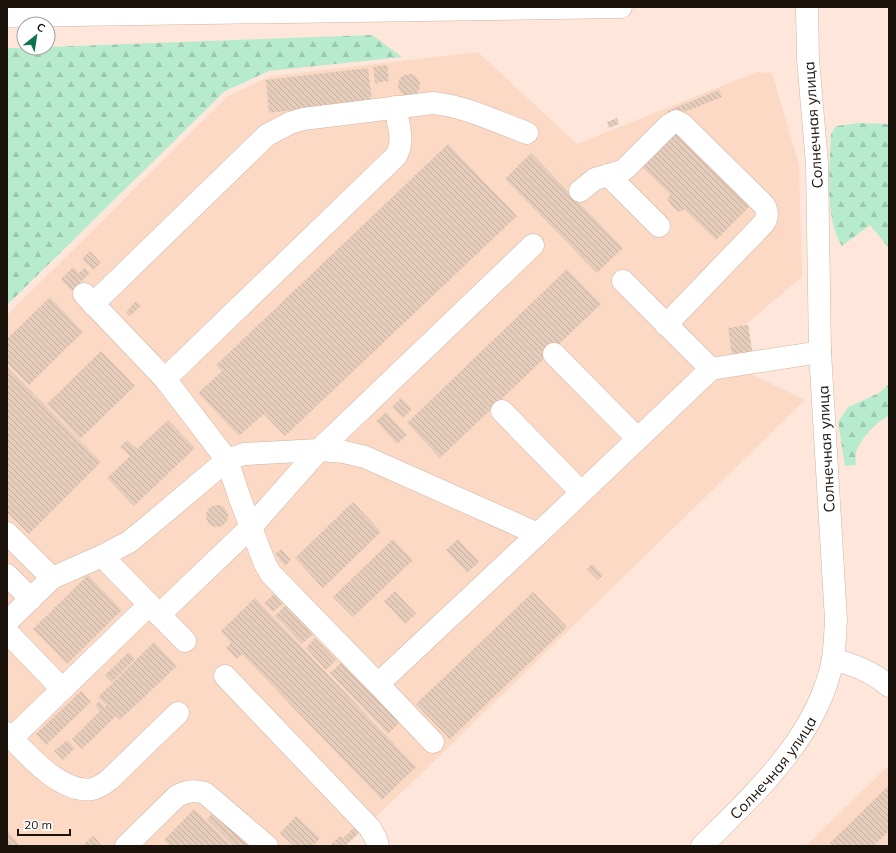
<svg xmlns="http://www.w3.org/2000/svg" width="896" height="853" viewBox="0 0 896 853" font-family="Mulish,sans-serif">
  <style>
    .built { fill: #fcd9c5 }
    .forest { fill: url(#forest-firs) }
    .building { fill: url(#building-back-hatch) }
    .lines { fill: none; stroke-linecap: round; stroke-linejoin: round }
    .minor-casing { stroke: #cfb4a4; stroke-width: 23 }
    .major-casing { stroke: #cfb4a4; stroke-width: 23 }
    .minor { stroke: #fff; stroke-width: 22 }
    .major { stroke: #fff; stroke-width: 22 }
    .labels { text-anchor: middle; dominant-baseline: central; stroke-width: 4; stroke-linejoin: round; paint-order: stroke }
    .street-label { font-size: 15px; fill: #1b120c; stroke: #fff }
  </style>
  <defs>
    <pattern id="forest-firs" width="22" height="20" patternUnits="userSpaceOnUse"><rect width="22" height="20" fill="#b7ebcd"/><path d="M5 1l3.5 6h-7zM16 11l3.5 6h-7z" fill="#9dc8af"/></pattern>
    <pattern id="building-back-hatch" width="6" height="6" patternUnits="userSpaceOnUse"><rect width="6" height="6" fill="#e6ccba"/><path d="M-1 5l2 2M0 0l6 6M5-1l2 2" fill="none" stroke="#c5ae9f"/></pattern>
  </defs>
  <rect width="100%" height="100%" fill="#fee7da"/>
  <!-- built -->
  <g class="built">
    <polygon points="478,52 577,144 757,72 772,73 799,165 802,277 745,325 748,325 755,369 751,374 805,400 422,773 345,846 7,846 7,315 228,96 271,76"/>
    <polygon points="889,765 889,846 806,846"/>
  </g>
  <!-- forest -->
  <g class="forest">
    <polygon points="372,35 402,57 269,71 225,91 7,305 7,48 48,48 48,47"/>
    <path d="M860,123L889,124V248L870,225L842,246C824,218 830,166 831,134L836,126Z"/>
    <path d="M889,384V416C877,421 859,440 856,453C855,456 856,462 856,465L845,466L838,422L848,407L879,393Z"/>
  </g>
  <!-- building -->
  <g class="building">
    <polygon points="387,65 389,81 375,83 373,67"/>
    <polygon points="368,68 372,101 269,113 266,80"/>
    <circle cx="409" cy="85" r="11"/>
    <polygon points="719,90 722,97 669,118 667,111"/>
    <polygon points="617,118 619,124 609,128 607,122"/>
    <polygon points="676,127 753,203 716,240 684,209 681,212 676,210 670,204 667,198 671,195 640,165"/>
    <polygon points="448,144 517,216 285,436 264,414 239,436 198,393 222,371 216,365"/>
    <polygon points="531,153 623,248 597,273 505,179"/>
    <polygon points="90,251 101,263 93,270 82,259"/>
    <polygon points="73,267 79,273 85,268 90,273 72,291 61,279"/>
    <polygon points="567,269 601,304 440,458 407,423"/>
    <polygon points="50,297 83,332 29,385 7,363 7,339"/>
    <polygon points="136,301 141,306 130,316 126,312"/>
    <polygon points="748,325 755,369 735,373 728,328"/>
    <polygon points="101,351 135,386 80,439 47,404"/>
    <polygon points="7,367 101,462 29,534 7,512"/>
    <polygon points="401,398 412,409 403,418 392,407"/>
    <polygon points="386,412 407,435 397,444 376,421"/>
    <polygon points="168,420 195,448 134,506 107,478 130,456 120,447 127,440 137,449"/>
    <polygon points="353,502 381,532 323,588 295,558"/>
    <circle cx="217" cy="516" r="11"/>
    <polygon points="393,539 413,560 353,617 333,597"/>
    <polygon points="458,539 479,562 467,573 446,550"/>
    <polygon points="281,549 291,560 285,566 275,554"/>
    <polygon points="592,564 603,575 598,580 587,569"/>
    <polygon points="88,575 122,610 67,664 33,629"/>
    <polygon points="395,591 416,614 405,624 384,601"/>
    <polygon points="533,592 567,627 450,739 416,704"/>
    <polygon points="274,594 283,603 273,612 264,603"/>
    <polygon points="255,598 416,767 382,800 242,654 237,659 226,648 231,643 221,631"/>
    <polygon points="286,605 313,634 302,644 275,616"/>
    <polygon points="315,638 336,660 326,670 306,648"/>
    <polygon points="154,642 177,666 120,720 116,716 82,749 72,739 100,711 95,706 99,701 105,707 106,705 98,697"/>
    <polygon points="129,652 135,659 112,682 105,675"/>
    <polygon points="344,660 402,720 388,734 330,673"/>
    <polygon points="81,691 91,702 46,745 36,734"/>
    <polygon points="67,740 75,748 63,760 54,751"/>
    <polygon points="889,785 889,831 873,846 833,846 830,843"/>
    <polygon points="194,809 232,846 171,846 164,840"/>
    <polygon points="214,811 250,846 234,846 207,819"/>
    <polygon points="296,816 320,838 313,846 294,846 280,833"/>
    <polygon points="355,827 360,832 345,846 329,846 340,836 343,838"/>
    <polygon points="7,831 21,846 7,846"/>
    <polygon points="93,836 102,846 82,846"/>
  </g>
  <g class="lines">
    <defs>
      <g id="minor">
        <polyline points="608,175 659,226"/>
        <path d="M580,191L595,179L622,171L626,168L669,125L676,121L682,124L764,205C768,212 768,217 764,223L666,325"/>
        <polyline points="623,281 711,369 820,352"/>
        <polyline points="84,294 165,379 227,460 239,496 265,564 271,574 378,684 538,534"/>
        <path d="M93,304L267,135L290,123L303,119L433,103C465,106 497,122 527,133"/>
        <polyline points="554,354 637,438"/>
        <path d="M165,379L396,156C405,140 398,124 395,107"/>
        <polyline points="502,411 581,492"/>
        <polyline points="7,533 52,578 102,556 129,542 145,529 227,460 244,454 319,450 344,452 365,457 538,534 711,369"/>
        <polyline points="102,556 185,641"/>
        <polyline points="7,575 31,599"/>
        <polyline points="159,615 251,527 319,450 533,245"/>
        <polyline points="7,622 52,578"/>
        <polyline points="7,632 62,689"/>
        <path d="M833,660C855,664 872,672 889,686"/>
        <polyline points="225,676 370,828 376,839 378,846"/>
        <polyline points="378,684 433,742"/>
        <path d="M7,733C26,753 61,794 92,789C99,788 105,783 110,779L178,713"/>
        <polyline points="12,738 149,605"/>
        <path d="M126,846L177,796C187,791 194,790 205,793L267,846"/>
        <path id="s1" d="M702,846C755,793 818,737 833,659C835,646 835,633 836,620L820,352L817,164L808,59L807,7"/>
      </g>
      <polyline id="major" points="7,16 621,7"/>
    </defs>
    <!-- minor casing -->
    <use href="#minor" class="minor-casing"/>
    <!-- major casing -->
    <use href="#major" class="major-casing"/>
    <!-- minor -->
    <use href="#minor" class="minor"/>
    <!-- major -->
    <use href="#major" class="major"/>
  </g>
  <g class="labels">
    <!-- street labels -->
    <g class="street-label">
      <text transform="translate(813 125) rotate(-94)">Солнечная улица</text>
      <text transform="translate(826 449) rotate(-93)">Солнечная улица</text>
      <text stroke="none"><textPath href="#s1" startOffset="106">Солнечная улица</textPath></text>
    </g>
  </g>
  <!-- border -->
  <rect width="896" height="853" fill="none" stroke="#1b120c" stroke-width="16"/>
  <!-- north arrow -->
  <g transform="translate(36 36) rotate(30)"><circle r="19" fill="#ffffff" stroke="#a4a09e"/>
  <path d="M0-3L7 15L0 10L-7 15Z" fill="#0c744d"/>
  <text y="-6" font-size="11" font-weight="bold" text-anchor="middle" fill="#1b120c">С</text>
  </g>
  <!-- scale -->
  <path d="M18 829v6h52v-6" fill="none" stroke="#1b120c" stroke-width="2"/>
  <text x="24" y="829" font-size="12" fill="#1b120c" stroke="#ffffff" stroke-width="3" paint-order="stroke">20 m</text>
</svg>
